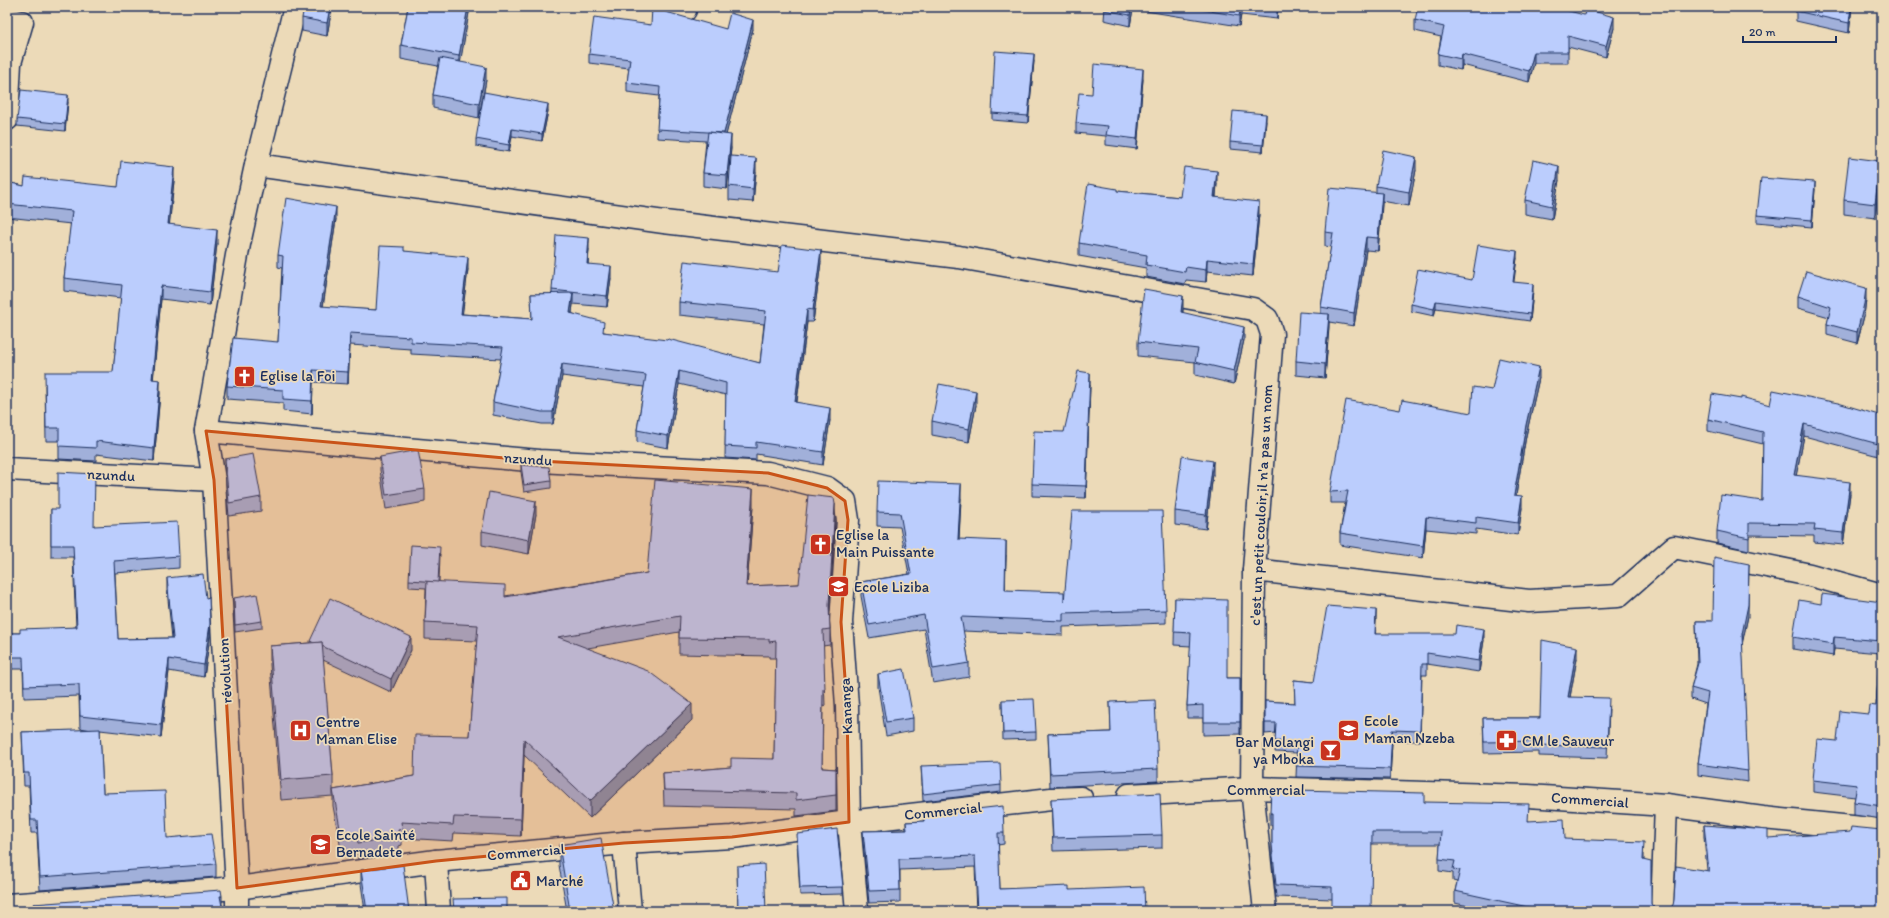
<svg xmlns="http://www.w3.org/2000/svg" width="1889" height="918" viewBox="0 0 1889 918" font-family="Itim,sans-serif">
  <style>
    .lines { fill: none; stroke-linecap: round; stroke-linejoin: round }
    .minor-casing { stroke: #1b2f5e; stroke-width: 25 }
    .minor { stroke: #ecdab8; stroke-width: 22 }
    .wall { fill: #a1b0da; stroke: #1b2f5e }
    .shaded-wall { fill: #8390b1; stroke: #1b2f5e }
    .building { fill: #bbcdfd; stroke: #1b2f5e }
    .marked { fill: #c95318; fill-opacity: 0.2; stroke: #c95318; stroke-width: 3; stroke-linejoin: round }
    .labels { text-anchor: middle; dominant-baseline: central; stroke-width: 3.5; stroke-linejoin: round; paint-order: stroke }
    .poi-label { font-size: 15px; fill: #1b2f5e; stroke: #ecdab8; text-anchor: start }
    .street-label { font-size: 15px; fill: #1b2f5e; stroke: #ecdab8 }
  </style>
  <rect width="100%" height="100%" fill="#ecdab8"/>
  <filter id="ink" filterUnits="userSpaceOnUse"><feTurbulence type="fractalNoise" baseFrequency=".025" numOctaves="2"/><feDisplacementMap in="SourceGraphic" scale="8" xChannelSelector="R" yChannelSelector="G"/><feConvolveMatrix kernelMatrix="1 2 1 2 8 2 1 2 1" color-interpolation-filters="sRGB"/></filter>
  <g filter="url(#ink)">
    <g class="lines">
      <defs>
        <g id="minor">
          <polyline points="665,7 685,10"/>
          <polyline points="7,19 22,22 10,63 7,119"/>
          <polyline points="256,165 664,222 959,257 1253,309 1267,319 1272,334 1254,570 1252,788 1265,911"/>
          <polyline points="206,431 539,461 768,473 827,488 845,501 848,520 841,622 847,706 849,822 857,911"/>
          <polyline points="7,469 214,480"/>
          <polyline points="1254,570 1529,601 1618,596 1674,547 1810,575 1882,595"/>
          <polyline points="1129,795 1252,788 1528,796 1666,805 1763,818 1882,830"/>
          <polyline points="624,843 630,911"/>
          <polyline points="436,861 439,911"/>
          <polyline points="7,905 237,888 436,861 624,843 732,837 849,822 1051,799 1081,798"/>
          <polyline points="237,911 237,888 214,480 206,431 239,244 256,165 295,7"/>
          <polyline points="1662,911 1666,805"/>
        </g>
      </defs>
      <!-- minor casing -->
      <use href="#minor" class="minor-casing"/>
      <!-- minor -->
      <use href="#minor" class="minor"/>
    </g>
    <!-- wall -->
    <g class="wall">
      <polygon points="332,7 327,36 302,31 302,18"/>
      <polygon points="408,7 470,7 460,62 486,80 479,118 433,108 433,95 438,66 401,59 401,45"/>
      <polygon points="1105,7 1278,7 1277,19 1241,15 1239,26 1133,9 1130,26 1104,20"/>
      <polygon points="1794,7 1852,7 1849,33 1796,21 1796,9 1794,8"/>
      <polygon points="1519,11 1614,28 1606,57 1568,47 1568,63 1534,63 1529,82 1462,65 1461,70 1438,65 1438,54 1441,37 1415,31 1415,20"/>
      <polygon points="651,25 726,29 753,29 726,134 731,148 727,189 703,186 703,173 706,141 657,138 659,96 627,92 627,83 629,68 589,63 589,54"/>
      <polygon points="1034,61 1028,123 992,120 992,113"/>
      <polygon points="1143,79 1137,149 1106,145 1106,136 1076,133 1076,123 1092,94"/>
      <polygon points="68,102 65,131 17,126 17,119"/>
      <polygon points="548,111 542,141 512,136 509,152 476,146 476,139"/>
      <polygon points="1266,121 1263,152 1230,149 1230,142"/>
      <polygon points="1416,170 1409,206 1382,201 1378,251 1366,250 1354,326 1329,322 1325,378 1296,375 1296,361 1321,314 1321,307 1331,247 1325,246 1325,232 1376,192 1376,186"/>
      <polygon points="756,172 753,202 729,200 729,186"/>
      <polygon points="1880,175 1875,218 1844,214 1844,200"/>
      <polygon points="1559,180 1552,219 1525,214 1525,200"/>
      <polygon points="174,181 169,225 217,243 210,305 161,299 153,379 160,393 154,461 96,454 96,461 59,459 59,441 46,441 45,385 113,372 121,298 64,291 64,278 71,224 7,217 7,182 24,186 118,187"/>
      <polygon points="1217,184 1216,197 1259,214 1253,276 1207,271 1206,282 1186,280 1185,284 1146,277 1146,268 1079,256 1079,243 1117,191 1180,197"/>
      <polygon points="1815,189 1812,227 1757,222 1757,215"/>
      <polygon points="336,219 323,307 376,310 404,251 468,269 462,314 532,319 531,294 552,294 552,290 589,249 588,264 611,278 607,307 573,304 572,313 604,332 760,363 764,324 679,315 679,302 778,272 821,262 813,322 807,322 797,402 830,420 823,465 756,454 756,460 725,458 726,395 679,384 668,448 637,442 637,430 644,387 562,376 553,424 542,424 493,415 493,402 501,359 411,354 411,349 350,345 348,384 313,382 312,414 283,411 283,403 227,399 227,386 278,342 282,268 278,267 278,255"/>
      <polygon points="1517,258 1513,282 1533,291 1530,321 1436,308 1434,316 1411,311 1411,304 1472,280"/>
      <polygon points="1798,296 1866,299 1864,316 1857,343 1827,335 1827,324 1829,317 1798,308"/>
      <polygon points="1183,309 1183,313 1244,340 1234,384 1195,375 1195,362 1138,356 1138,342"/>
      <polygon points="1539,378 1526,436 1516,495 1522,508 1518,535 1476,529 1476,534 1426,529 1423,558 1340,545 1340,533 1345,503 1330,503 1330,492 1400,410 1471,413 1492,390"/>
      <polygon points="1090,385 1086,498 1032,496 1032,484 1064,432"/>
      <polygon points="976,405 969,442 932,435 932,421"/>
      <polygon points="1770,405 1882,416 1882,457 1804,436 1796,475 1850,494 1843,545 1814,542 1814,536 1749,535 1749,550 1717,543 1717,531 1762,501 1763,444 1708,431 1708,419"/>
      <polygon points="380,457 425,489 425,502 386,509 380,470"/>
      <polygon points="225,459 261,497 261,511 229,516 225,473"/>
      <polygon points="521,465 551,481 551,488 524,492 521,472"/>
      <polygon points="1213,474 1206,529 1175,525 1175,511"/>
      <polygon points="961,498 959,540 1006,555 1005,590 1166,610 1166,623 1063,627 1063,635 963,631 969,663 969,677 933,683 924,629 869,638 861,596 861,582 909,574 900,527 877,526 877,512"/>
      <polygon points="753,506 747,586 799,584 835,521 829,613 830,629 830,645 823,646 825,706 823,705 822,768 836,769 836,811 796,816 796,809 664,806 663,773 731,767 774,759 776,658 769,658 769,656 679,654 679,632 588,648 692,720 590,818 524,755 521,836 454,833 453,841 402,838 402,845 399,846 399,853 358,859 357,853 342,855 333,806 333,790 414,776 469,736 477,641 425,639 425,622 426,588 409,587 409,580 440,554 439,582 505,596 647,573"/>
      <polygon points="51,509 94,526 179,556 179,568 115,573 118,639 172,638 167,590 167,578 210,636 204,677 169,671 161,737 100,730 103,793 167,838 216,864 216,877 40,890 37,833 31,833 29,786 24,786 22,732 92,730 80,728 79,696 24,698 23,669 7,669 7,633 20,633 76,627 73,557 51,557"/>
      <polygon points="536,514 529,554 482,545 482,531"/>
      <polygon points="234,598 262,621 262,628 235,632"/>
      <polygon points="1175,598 1227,678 1240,678 1240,734 1203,735 1203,718 1187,718 1187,706 1191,646 1174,645"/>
      <polygon points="1882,602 1882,819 1854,815 1854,802 1855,797 1813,792 1813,780 1837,741 1868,714 1876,706 1880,653 1834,649 1833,656 1793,649 1793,637 1821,604"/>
      <polygon points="1748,616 1742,643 1748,782 1698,775 1698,764 1706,704 1691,699 1691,688 1697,664 1696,621 1713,621"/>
      <polygon points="1376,620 1375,634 1484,640 1479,672 1427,664 1427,675 1422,675 1420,741 1392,741 1390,779 1296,777 1297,753 1275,752 1276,733 1265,734 1265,701 1295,703 1294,680 1314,682"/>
      <polygon points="310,641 411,650 391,692 323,660 333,776 333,796 281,800 270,665 270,646 310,643"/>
      <polygon points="1577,658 1570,697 1609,709 1607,758 1539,756 1539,752 1484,753 1483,718 1540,718"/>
      <polygon points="878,674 913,718 913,731 886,736 878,687"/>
      <polygon points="1002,700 1036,732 1036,739 1003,740"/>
      <polygon points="1110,702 1158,769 1158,781 1050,787 1048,734 1111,732"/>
      <polygon points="921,766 1001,785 1001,792 923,801"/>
      <polygon points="1051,799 1162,835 1162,848 1053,851"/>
      <polygon points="1424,802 1529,821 1565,839 1644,854 1644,861 1651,904 1656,910 1661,911 1490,911 1455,903 1455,891 1457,882 1453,881 1453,873 1439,871 1439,859 1440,844 1372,844 1332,899 1276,897 1272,857 1272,825 1270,825 1270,813"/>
      <polygon points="924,815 1004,833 1004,844 998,845 1000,889 1069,890 1145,911 977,911 975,867 900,870 900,902 869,903 863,843 863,831 906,830 906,822 924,821"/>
      <polygon points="1704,825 1768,838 1668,910 1707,870 1704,837"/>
      <polygon points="797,841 843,887 843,894 800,895"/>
      <polygon points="559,845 614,911 567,911 559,865"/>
      <polygon points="737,866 766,911 738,911"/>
      <polygon points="361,870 409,911 365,911 361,884"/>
      <polygon points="222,896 222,905 223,911 33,911 33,904"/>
    </g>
    <!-- shaded-wall -->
    <g class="shaded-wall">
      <polygon points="330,7 332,7 327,36 327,23"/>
      <polygon points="468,7 470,7 459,70 459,56"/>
      <polygon points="1131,7 1133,7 1133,9 1130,26 1130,15"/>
      <polygon points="1241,7 1241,15 1239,26 1239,16"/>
      <polygon points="1277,7 1278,7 1277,19"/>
      <polygon points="1851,7 1852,7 1849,33 1849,23"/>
      <polygon points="1614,17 1614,28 1606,57 1606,46"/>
      <polygon points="753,20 753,29 724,143 724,133"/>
      <polygon points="1534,52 1534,63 1529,82 1529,71"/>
      <polygon points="1034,54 1034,61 1028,123 1028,116"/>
      <polygon points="1462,54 1462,65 1461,70 1461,59"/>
      <polygon points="486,67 486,80 479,118 479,104"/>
      <polygon points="1143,69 1143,79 1137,149 1137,139"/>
      <polygon points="68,95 68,102 65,131 65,124"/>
      <polygon points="548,104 548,111 542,141 542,134"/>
      <polygon points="1266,114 1266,121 1263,152 1263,145"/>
      <polygon points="512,129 512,136 509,152 509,145"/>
      <polygon points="731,135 731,148 727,189 727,175"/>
      <polygon points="1416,157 1416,170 1409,206 1409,192"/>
      <polygon points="756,158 756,172 753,202 753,189"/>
      <polygon points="1880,161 1880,175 1875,218 1875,204"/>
      <polygon points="1559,166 1559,180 1552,219 1552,206"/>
      <polygon points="174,167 174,181 168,238 168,224"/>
      <polygon points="1217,171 1217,184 1214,210 1214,197"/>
      <polygon points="1815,182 1815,189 1812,227 1812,220"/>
      <polygon points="1382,193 1382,206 1378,251 1378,238"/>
      <polygon points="1259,202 1259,214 1253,276 1253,264"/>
      <polygon points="336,207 336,219 321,319 321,306"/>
      <polygon points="217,230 217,243 210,305 210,292"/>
      <polygon points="1366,237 1366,250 1354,326 1354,313"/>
      <polygon points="589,238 589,249 587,275 587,264"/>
      <polygon points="821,250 821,262 813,322 813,310"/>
      <polygon points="1517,251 1517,258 1513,289 1513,282"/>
      <polygon points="468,257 468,269 461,326 461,314"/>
      <polygon points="1207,259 1207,271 1206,282 1206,270"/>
      <polygon points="611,266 611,278 607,307 607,296"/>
      <polygon points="1533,284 1533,291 1530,321 1530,314"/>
      <polygon points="161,286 161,299 152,392 152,379"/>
      <polygon points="1866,288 1866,299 1864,316 1857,343 1857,332"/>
      <polygon points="573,293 573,305 570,325 570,313"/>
      <polygon points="1183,296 1183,309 1181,326 1181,312"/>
      <polygon points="1436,301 1436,308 1434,316 1434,309"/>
      <polygon points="807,309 807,322 795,414 795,402"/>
      <polygon points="1329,314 1329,328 1325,378 1325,364"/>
      <polygon points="1244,327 1244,340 1234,384 1234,371"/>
      <polygon points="350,333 350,345 348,384 348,372"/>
      <polygon points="562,364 562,376 553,424 553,412"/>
      <polygon points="1539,367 1539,378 1526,436 1514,507 1514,495 1526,425"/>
      <polygon points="313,370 313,382 312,414 312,401"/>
      <polygon points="679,371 679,384 668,448 668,436"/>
      <polygon points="1090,373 1090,385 1086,498 1086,486"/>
      <polygon points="160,380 160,393 154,461 154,448"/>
      <polygon points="976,391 976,405 969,442 969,429"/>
      <polygon points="830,408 830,420 823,465 823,452"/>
      <polygon points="1804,424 1804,436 1794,487 1794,475"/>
      <polygon points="1213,461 1213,474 1206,529 1206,515"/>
      <polygon points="1850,482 1850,494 1843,545 1843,533"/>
      <polygon points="961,484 961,498 958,553 958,539"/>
      <polygon points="753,489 753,506 746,602 746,586"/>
      <polygon points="1522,496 1522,508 1518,535 1518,523"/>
      <polygon points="536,501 536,514 529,554 529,540"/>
      <polygon points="835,504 835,521 829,621 829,605"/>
      <polygon points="1426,517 1426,529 1423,558 1423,546"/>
      <polygon points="1006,541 1006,555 1005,604 1005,590"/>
      <polygon points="1749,564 1748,616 1742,645 1742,634"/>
      <polygon points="1376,610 1376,620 1375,645 1375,634"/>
      <polygon points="210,624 210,636 204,677 204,665"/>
      <polygon points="1484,629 1484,640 1479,672 1479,661"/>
      <polygon points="411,637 411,650 391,692 391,679"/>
      <polygon points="1834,637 1834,649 1833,656 1833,644"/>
      <polygon points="1577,647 1577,658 1568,708 1568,697"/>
      <polygon points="169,659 169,671 161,737 161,725"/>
      <polygon points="692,704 692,720 590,818 590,801"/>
      <polygon points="1392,730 1392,741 1390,779 1390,769"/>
      <polygon points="524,739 524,755 521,836 521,819"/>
    </g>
    <!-- building -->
    <g class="building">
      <polygon points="304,7 330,7 327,23 302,18"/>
      <polygon points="408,7 468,7 459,56 401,45"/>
      <polygon points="1105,7 1131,7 1130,15 1104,10"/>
      <polygon points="1187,7 1241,7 1239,16"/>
      <polygon points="1418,7 1503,7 1519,11 1519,7 1554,7 1584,15 1586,9 1614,17 1606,46 1568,36 1568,52 1534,52 1529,71 1462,54 1461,59 1438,54 1444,27 1415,20"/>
      <polygon points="1796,7 1851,7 1849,23 1796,11"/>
      <polygon points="652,8 726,29 730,13 753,20 724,133 657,129 660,87 627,83 630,59 589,54 594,17 651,25"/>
      <polygon points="995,51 1034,54 1028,116 992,113"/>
      <polygon points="440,58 486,67 479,104 433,95"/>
      <polygon points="1094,64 1143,69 1137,139 1106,135 1108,126 1076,123 1079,93 1092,94"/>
      <polygon points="21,90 68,95 65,124 17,119"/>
      <polygon points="484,92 548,104 542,134 512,129 509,145 476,139"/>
      <polygon points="1233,111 1266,114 1263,145 1230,142"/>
      <polygon points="708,132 731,135 727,175 703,173"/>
      <polygon points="1383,150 1416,157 1409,192 1376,186"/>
      <polygon points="731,156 756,158 753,189 729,186"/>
      <polygon points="1849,157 1880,161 1875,204 1844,200"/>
      <polygon points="1533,160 1559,166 1552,206 1525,200"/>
      <polygon points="121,161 174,167 168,224 217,230 210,292 161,286 152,379 160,380 154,448 96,441 96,448 59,446 59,428 46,428 45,372 113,372 122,285 64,278 72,211 7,204 7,182 24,186 25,177 118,187"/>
      <polygon points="1184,167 1217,171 1214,197 1259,202 1253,264 1207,259 1206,270 1186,267 1185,272 1146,265 1147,255 1079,243 1088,184 1117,189 1117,191 1180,197"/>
      <polygon points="1761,178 1815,182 1812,220 1757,215"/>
      <polygon points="1329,188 1382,193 1378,238 1366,237 1354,313 1321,307 1333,233 1325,232"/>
      <polygon points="286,198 336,207 321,306 376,310 380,246 404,247 404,251 468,257 461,314 532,319 531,294 573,293 570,313 604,322 603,332 667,340 668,339 760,363 766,311 679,302 684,261 778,272 782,245 821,250 813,310 807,309 795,402 830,408 823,452 756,442 756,448 725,446 726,383 679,371 668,436 637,430 646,375 562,364 553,412 542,412 493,402 503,347 411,342 411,337 350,333 348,372 313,370 312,401 283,399 283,390 227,386 233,338 278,342 283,256 278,255"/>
      <polygon points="556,235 589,238 587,264 611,266 607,296 552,290"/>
      <polygon points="1478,245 1517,251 1513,282 1533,284 1530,314 1436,301 1434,309 1411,304 1418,269 1472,280"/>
      <polygon points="1806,271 1866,288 1864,304 1857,332 1827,324 1831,307 1798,296"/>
      <polygon points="1144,289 1183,296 1181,312 1244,327 1234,371 1195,362 1198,349 1138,342"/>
      <polygon points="1299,312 1329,314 1325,364 1296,361"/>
      <polygon points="1499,358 1539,367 1526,425 1514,495 1522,496 1518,523 1476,517 1476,523 1426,517 1423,546 1340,533 1348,491 1330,492 1346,400 1400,410 1402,400 1471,413 1473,387 1492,390"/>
      <polygon points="1078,371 1090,373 1086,486 1032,484 1034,431 1064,432"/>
      <polygon points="939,384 976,391 969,429 932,421"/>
      <polygon points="1773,390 1838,403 1882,416 1882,445 1804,424 1794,475 1850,482 1843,533 1814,530 1815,524 1749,523 1749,538 1717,531 1721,495 1762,501 1763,432 1708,419 1712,394 1741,399 1741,397 1770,405"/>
      <polygon points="418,450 425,489 386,495 380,457"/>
      <polygon points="253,454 261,497 229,503 225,459"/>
      <polygon points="1182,456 1213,461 1206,515 1175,511"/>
      <polygon points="521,465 549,467 551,481 524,485"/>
      <polygon points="58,472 95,474 94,526 177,522 179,556 114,561 118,639 173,638 167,578 203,574 206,598 209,597 210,624 204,665 169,659 161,725 80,716 79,684 24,686 23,657 7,657 7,633 20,633 20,629 77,627 73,545 51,545 51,509 58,509"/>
      <polygon points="655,480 753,489 746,586 799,584 808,495 834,498 835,504 829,605 830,629 823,630 825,689 823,689 822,768 836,769 836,795 796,800 796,793 664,790 663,773 731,767 731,758 774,759 776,641 769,642 769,639 679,638 680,616 558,637 648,671 692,704 590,801 524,739 521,819 454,817 453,825 401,822 402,829 398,830 399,837 358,843 357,837 342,839 333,790 414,776 415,735 469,736 478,625 425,622 427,581 505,585 505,597 647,573"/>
      <polygon points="878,481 961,484 958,539 1006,541 1005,590 1064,592 1064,602 1072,511 1162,511 1166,610 1063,613 1063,621 961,617 969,663 933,669 924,615 869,625 861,582 911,574 900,513 877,512"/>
      <polygon points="489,492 536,501 529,540 482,531"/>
      <polygon points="411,545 440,547 438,582 409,580"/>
      <polygon points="1714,557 1749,564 1748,605 1742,634 1748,771 1698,764 1708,693 1691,688 1698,663 1696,621 1713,621"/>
      <polygon points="257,594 262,621 235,625 234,598"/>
      <polygon points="1822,594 1882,602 1882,806 1854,802 1857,785 1813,780 1817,739 1837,741 1840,711 1868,714 1869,705 1876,706 1881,641 1834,637 1833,644 1793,637 1799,600 1821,604"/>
      <polygon points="330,598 411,637 391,679 322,646 322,642 314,643 310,641"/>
      <polygon points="1175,598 1227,600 1227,678 1240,678 1240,722 1203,722 1203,705 1187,706 1191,633 1174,632"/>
      <polygon points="1327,606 1376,610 1375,634 1455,634 1456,625 1484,629 1479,661 1427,653 1427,664 1422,664 1420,731 1392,730 1390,769 1296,766 1297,742 1275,741 1276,723 1265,723 1265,701 1295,703 1294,680 1314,682"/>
      <polygon points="1542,640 1577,647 1568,697 1609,698 1607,747 1539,745 1539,741 1484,742 1483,718 1540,718"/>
      <polygon points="322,642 333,776 281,780 270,646"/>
      <polygon points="904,669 913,718 886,722 878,674"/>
      <polygon points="1034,699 1036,732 1003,733 1002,700"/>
      <polygon points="1155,700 1158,769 1050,774 1048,734 1111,732 1110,702"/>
      <polygon points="100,729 103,793 165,791 167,838 211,834 216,864 40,877 37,820 31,820 29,773 24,773 22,732"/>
      <polygon points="1000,763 1001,785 923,794 921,766"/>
      <polygon points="1271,789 1296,791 1296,790 1424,793 1424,802 1529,804 1528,821 1564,819 1565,839 1644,842 1643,860 1651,862 1651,904 1656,910 1661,911 1546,911 1455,891 1460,870 1453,869 1455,861 1439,859 1441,832 1372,832 1371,911 1332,911 1332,887 1276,885 1272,845 1272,813 1270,813"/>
      <polygon points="1160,793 1162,835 1053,838 1051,799"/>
      <polygon points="1003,806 1004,833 998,833 1000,889 1069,886 1069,890 1144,887 1145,911 978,911 975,856 899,859 900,890 869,891 863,831 907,830 906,822 924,821 924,815"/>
      <polygon points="1704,825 1768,830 1768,838 1850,832 1851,827 1882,830 1882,911 1663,911 1668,910 1673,905 1674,900 1676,866 1709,871"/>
      <polygon points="837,829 843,887 800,888 797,834"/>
      <polygon points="601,838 614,911 570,911 559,845"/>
      <polygon points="764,864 766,911 738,911 737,866"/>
      <polygon points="403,865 409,911 367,911 361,870"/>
      <polygon points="221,890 222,896 220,896 223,911 34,911 33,904"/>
      <polygon points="507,898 507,911 454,911 453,899"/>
    </g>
  </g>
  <!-- marked area -->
  <path class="marked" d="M206,431L539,461L768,473L827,488L845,501L848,520L841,622L847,706L849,822L732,837L624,843L436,861L237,888L214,480Z"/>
  <!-- icons -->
  <defs>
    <symbol id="church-square" viewBox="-11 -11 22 22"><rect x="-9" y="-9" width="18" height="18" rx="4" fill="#c8321e" stroke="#ecdab8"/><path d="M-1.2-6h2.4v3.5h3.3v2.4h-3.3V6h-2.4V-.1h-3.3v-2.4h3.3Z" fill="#fff"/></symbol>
    <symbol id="school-square" viewBox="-11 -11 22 22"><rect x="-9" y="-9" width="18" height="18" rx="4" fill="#c8321e" stroke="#ecdab8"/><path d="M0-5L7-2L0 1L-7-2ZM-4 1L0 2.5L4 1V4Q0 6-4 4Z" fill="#fff"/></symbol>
    <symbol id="hospital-square" viewBox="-11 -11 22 22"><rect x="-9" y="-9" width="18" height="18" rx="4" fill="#c8321e" stroke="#ecdab8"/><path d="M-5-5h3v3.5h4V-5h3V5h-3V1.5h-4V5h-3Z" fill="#fff"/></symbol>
    <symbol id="pharmacy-square" viewBox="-11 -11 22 22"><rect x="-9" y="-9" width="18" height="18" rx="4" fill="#c8321e" stroke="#ecdab8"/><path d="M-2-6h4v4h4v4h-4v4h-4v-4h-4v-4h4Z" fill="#fff"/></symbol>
    <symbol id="bar-square" viewBox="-11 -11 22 22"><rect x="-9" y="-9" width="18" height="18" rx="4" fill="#c8321e" stroke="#ecdab8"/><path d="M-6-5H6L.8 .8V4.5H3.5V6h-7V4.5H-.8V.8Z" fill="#fff"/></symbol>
    <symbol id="civic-square" viewBox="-11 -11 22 22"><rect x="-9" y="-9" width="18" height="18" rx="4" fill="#c8321e" stroke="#ecdab8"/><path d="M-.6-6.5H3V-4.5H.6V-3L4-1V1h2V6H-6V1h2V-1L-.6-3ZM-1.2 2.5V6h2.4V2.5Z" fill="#fff"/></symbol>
  </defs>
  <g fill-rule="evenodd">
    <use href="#church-square" x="232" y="364" width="25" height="25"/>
    <use href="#church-square" x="808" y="532" width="25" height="25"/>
    <use href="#school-square" x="826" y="574" width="25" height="25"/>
    <use href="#school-square" x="1336" y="718" width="25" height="25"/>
    <use href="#hospital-square" x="288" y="718" width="25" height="25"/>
    <use href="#pharmacy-square" x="1494" y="728" width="25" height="25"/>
    <use href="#bar-square" x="1318" y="738" width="25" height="25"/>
    <use href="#school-square" x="308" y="832" width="25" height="25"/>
    <use href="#civic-square" x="508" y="868" width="25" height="25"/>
  </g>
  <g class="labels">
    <!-- poi labels -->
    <g class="poi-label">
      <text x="260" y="376">Eglise la Foi</text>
      <text x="836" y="535">Eglise la<tspan x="836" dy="17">Main Puissante</tspan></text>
      <text x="854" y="587">Ecole Liziba</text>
      <text x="1364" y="721">Ecole<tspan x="1364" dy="17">Maman Nzeba</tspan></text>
      <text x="316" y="722">Centre<tspan x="316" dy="17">Maman Elise</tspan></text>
      <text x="1522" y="741">CM le Sauveur</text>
      <text x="1314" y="742" text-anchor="end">Bar Molangi<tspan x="1314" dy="17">ya Mboka</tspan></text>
      <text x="336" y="835">Ecole Sainté<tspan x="336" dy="17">Bernadete</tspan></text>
      <text x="536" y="881">Marché</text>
    </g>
    <!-- street labels -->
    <g class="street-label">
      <text transform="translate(528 459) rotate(4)">nzundu</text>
      <text transform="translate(111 475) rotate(3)">nzundu</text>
      <text transform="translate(1261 505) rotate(-87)">c'est un petit couloir,il n'a pas un nom</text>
      <text transform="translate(225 671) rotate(-93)">révolution</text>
      <text transform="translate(846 706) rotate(-93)">Kananga</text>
      <text x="1266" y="790">Commercial</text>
      <text transform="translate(1590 800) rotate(4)">Commercial</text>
      <text transform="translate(943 811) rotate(-6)">Commercial</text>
      <text transform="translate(526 852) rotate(-5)">Commercial</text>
    </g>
  </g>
  <!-- margin -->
  <rect width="1889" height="918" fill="none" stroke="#ecdab8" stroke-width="24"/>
  <rect x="12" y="12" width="1865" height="894" fill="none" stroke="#1b2f5e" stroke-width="1.5" filter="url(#ink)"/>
  <!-- scale -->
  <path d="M1743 36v6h93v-6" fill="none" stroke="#1b2f5e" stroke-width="2"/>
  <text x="1749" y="36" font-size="12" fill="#1b2f5e" stroke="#ecdab8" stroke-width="3" paint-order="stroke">20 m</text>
</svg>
